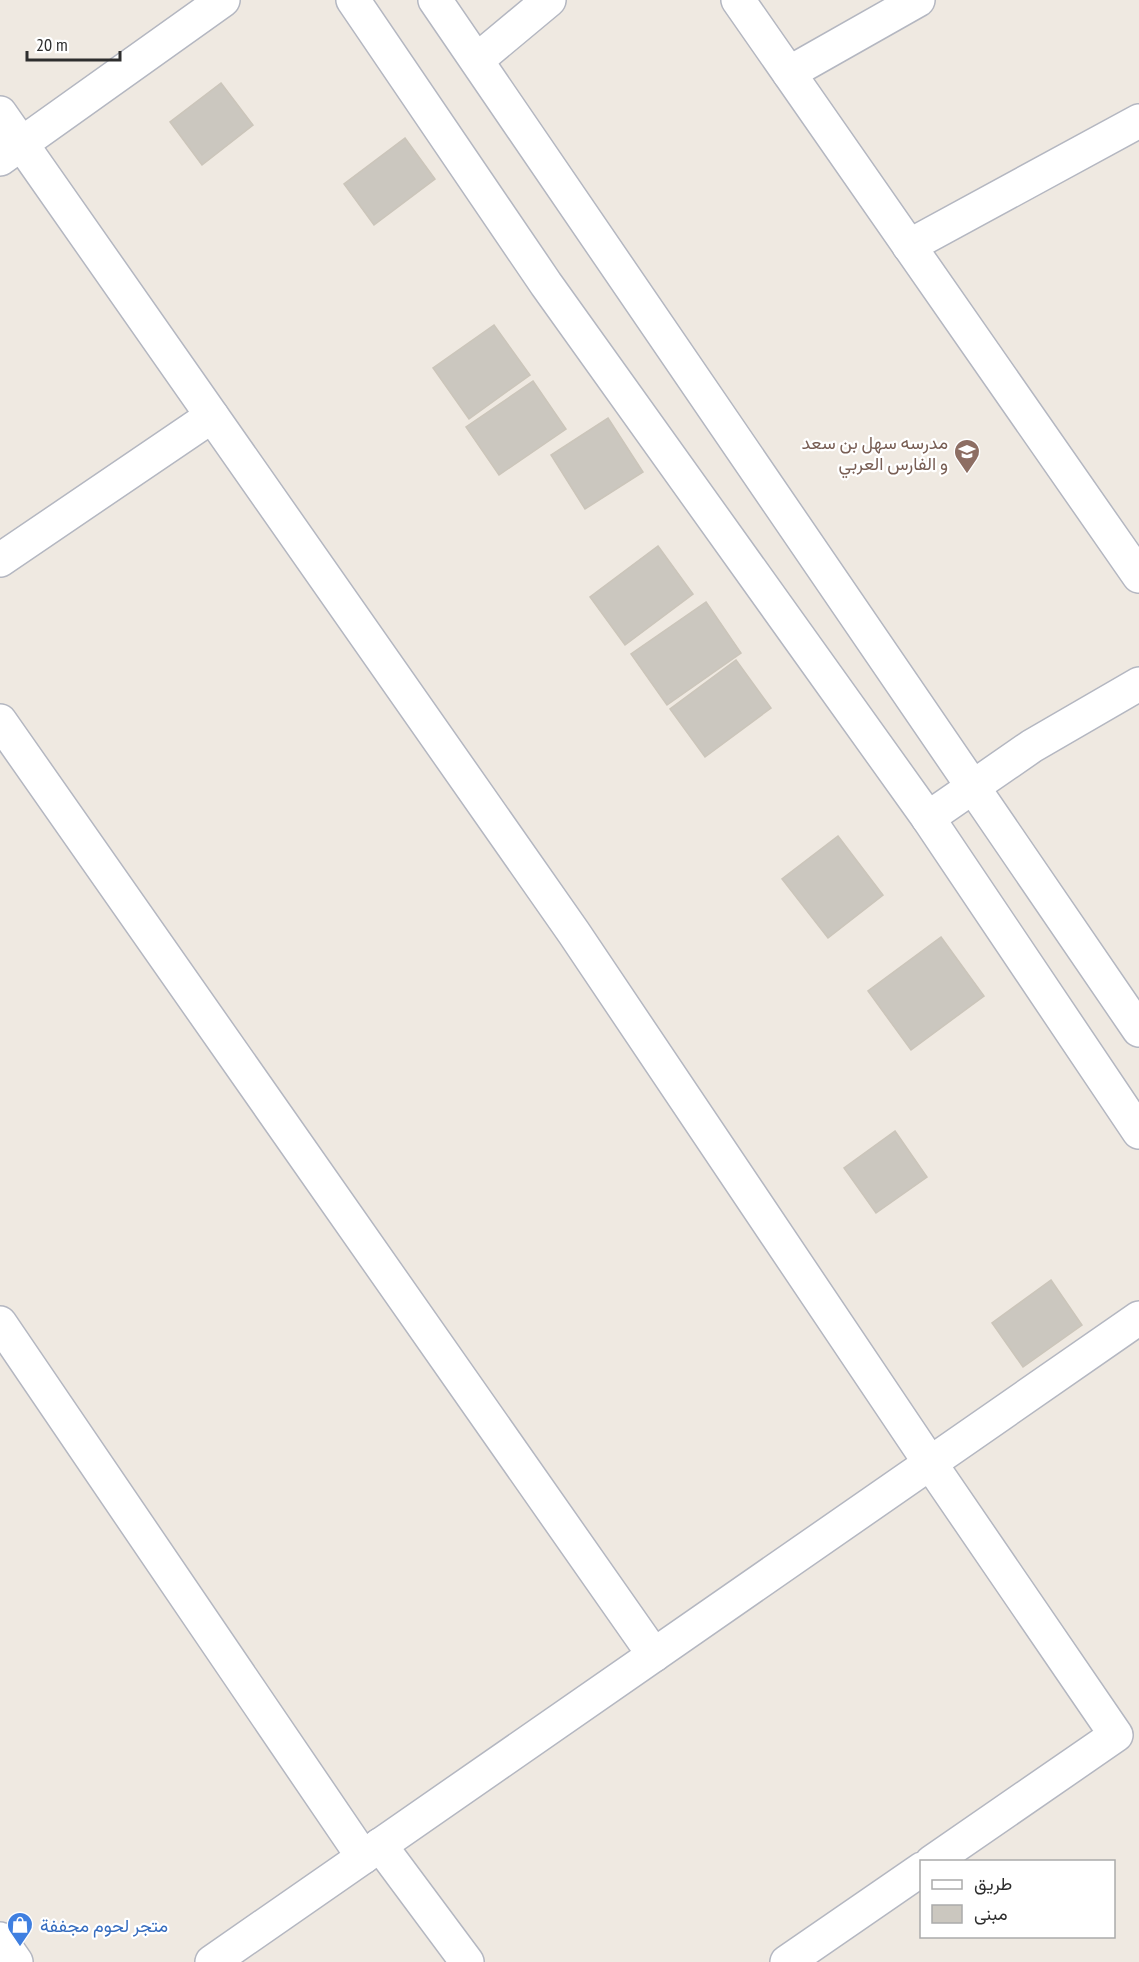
<svg xmlns="http://www.w3.org/2000/svg" width="1139" height="1962" viewBox="0 0 1139 1962" font-family="'PT Sans Narrow',Vazirmatn,sans-serif">
  <style>
    .building { fill: #cbc7bf; stroke: #cbc5ba; stroke-width: 1.5 }
    .lines { fill: none; stroke-linecap: round; stroke-linejoin: round }
    .minor-casing { stroke: #b4b7c1; stroke-width: 36 }
    .tertiary-casing { stroke: #b4b7c1; stroke-width: 36 }
    .secondary-casing { stroke: #b4b7c1; stroke-width: 36 }
    .minor { stroke: #fff; stroke-width: 33 }
    .tertiary { stroke: #fff; stroke-width: 33 }
    .secondary { stroke: #fff; stroke-width: 33 }
    .labels { text-anchor: middle; dominant-baseline: central; stroke-width: 4.5; stroke-linejoin: round; paint-order: stroke }
    .education-label { font-size: 18px; fill: #785e54; stroke: #fff; text-anchor: end }
    .shop-label { font-size: 18px; fill: #366cbe; stroke: #fff; text-anchor: start }
  </style>
  <rect width="100%" height="100%" fill="#efe9e1"/>
  <!-- building -->
  <g class="building">
    <polygon points="221,83 253,125 202,165 170,122"/>
    <polygon points="405,138 435,179 374,225 344,184"/>
    <polygon points="494,325 530,375 469,419 433,368"/>
    <polygon points="533,381 566,429 499,475 466,427"/>
    <polygon points="608,418 643,472 585,509 551,455"/>
    <polygon points="658,546 693,594 625,645 590,597"/>
    <polygon points="706,602 741,653 667,705 631,654"/>
    <polygon points="736,660 771,708 705,757 670,709"/>
    <polygon points="838,836 883,895 828,938 782,879"/>
    <polygon points="941,937 984,996 911,1050 868,991"/>
    <polygon points="895,1131 927,1177 876,1213 844,1168"/>
    <polygon points="1051,1280 1082,1325 1023,1367 992,1323"/>
  </g>
  <g class="lines">
    <defs>
      <g id="minor">
        <polyline points="738,0 1139,576"/>
        <polyline points="477,60 549,0"/>
        <polyline points="789,73 918,0"/>
        <polyline points="0,113 574,933 930,1463 1116,1735 932,1862"/>
        <polyline points="909,246 1139,121"/>
        <polyline points="0,560 212,416"/>
        <polyline points="0,721 654,1655"/>
        <polyline points="928,818 1032,746 1139,684"/>
        <polyline points="0,1323 363,1857"/>
        <polyline points="380,1845 467,1962"/>
        <polyline points="0,1939 16,1962"/>
        <polyline points="212,1962 1139,1318"/>
        <polyline points="787,1962 922,1869"/>
      </g>
      <polyline id="tertiary" points="0,159 223,0"/>
      <g id="secondary">
        <polyline points="353,0 546,284 928,818 1139,1132"/>
        <polyline points="435,0 1139,1030"/>
      </g>
    </defs>
    <!-- minor casing -->
    <use href="#minor" class="minor-casing"/>
    <!-- tertiary casing -->
    <use href="#tertiary" class="tertiary-casing"/>
    <!-- secondary casing -->
    <use href="#secondary" class="secondary-casing"/>
    <!-- minor -->
    <use href="#minor" class="minor"/>
    <!-- tertiary -->
    <use href="#tertiary" class="tertiary"/>
    <!-- secondary -->
    <use href="#secondary" class="secondary"/>
  </g>
  <!-- icons -->
  <defs>
    <symbol id="school-pin" viewBox="-11 -11 22 30"><path d="M0 17L-7.5 6A9.5 9.5 0 1 1 7.5 6Z" fill="#8d6e63" stroke="#fff"/><path d="M0-5L7-2L0 1L-7-2ZM-4 1L0 2.5L4 1V4Q0 6-4 4Z" fill="#fff"/></symbol>
    <symbol id="shop-pin" viewBox="-11 -11 22 30"><path d="M0 17L-7.5 6A9.5 9.5 0 1 1 7.5 6Z" fill="#3f7fe0" stroke="#fff"/><path d="M-5-2.5h2.3a2.7 3.5 0 0 1 5.4 0H5L5.5 6h-11ZM-1.5-2.5h3a1.5 2.3 0 0 0-3 0Z" fill="#fff"/></symbol>
  </defs>
  <g fill-rule="evenodd">
    <use href="#school-pin" x="952" y="437" width="30" height="40"/>
    <use href="#shop-pin" x="5" y="1910" width="30" height="40"/>
  </g>
  <g class="labels">
    <!-- education labels -->
    <g class="education-label">
      <text x="948" y="442">مدرسه سهل بن سعد<tspan x="948" dy="21">و الفارس العربي</tspan></text>
    </g>
    <!-- shop labels -->
    <g class="shop-label">
      <text x="40" y="1925">متجر لحوم مجففة</text>
    </g>
  </g>
  <!-- legend -->
  <rect x="920" y="1860" width="195" height="78" fill="#ffffff" stroke="#ababab" stroke-width="1.5"/>
  <rect x="932" y="1880" width="30" height="9" fill="#ffffff" stroke="#ababab" stroke-width="1.5"/>
  <text x="974" y="1890" font-size="18" fill="#2e2e2e">طريق</text>
  <rect x="932" y="1905" width="30" height="18" fill="#cbc7bf" stroke="#ababab" stroke-width="1.5"/>
  <text x="974" y="1920" font-size="18" fill="#2e2e2e">مبنى</text>
  <!-- scale -->
  <path d="M27 51v9h93v-9" fill="none" stroke="#2e2e2e" stroke-width="3"/>
  <text x="36" y="51" font-size="18" fill="#2e2e2e" stroke="#ffffff" stroke-width="4.5" paint-order="stroke">20 m</text>
</svg>
